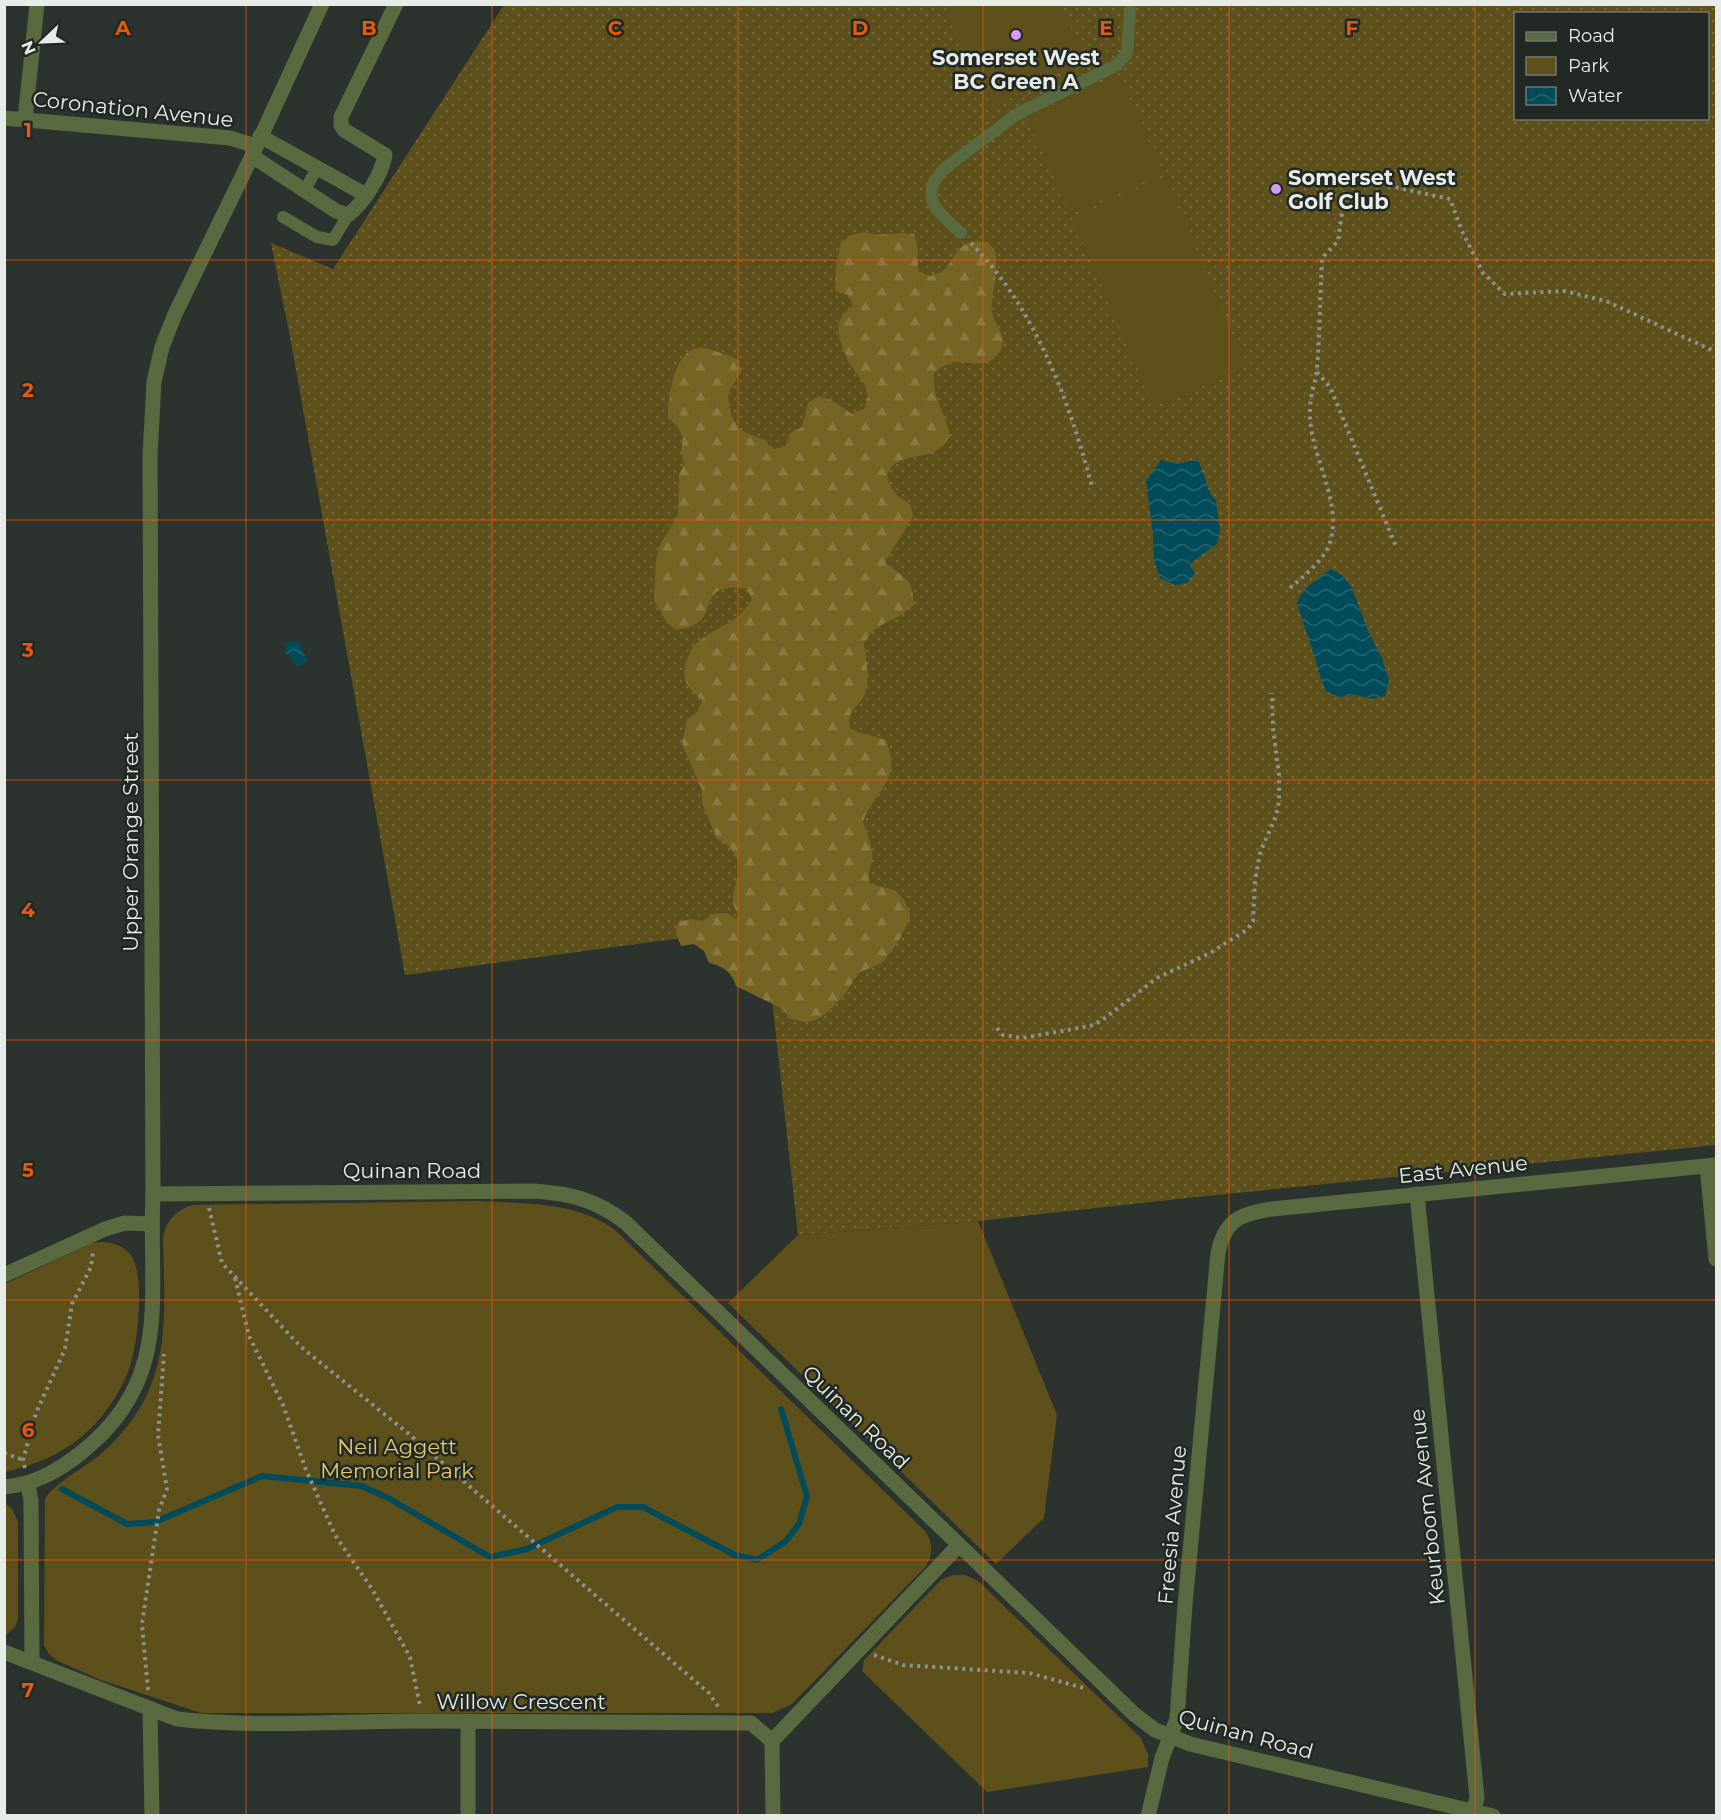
<svg xmlns="http://www.w3.org/2000/svg" width="1721" height="1820" viewBox="0 0 1721 1820" font-family="Montserrat,sans-serif">
  <style>
    .grass { fill: url(#grass-dots); fill-rule: evenodd }
    .forest { fill: url(#forest-firs) }
    .park { fill: #5d501b }
    .water { fill: url(#water-waves) }
    .lines { fill: none; stroke-linecap: round; stroke-linejoin: round }
    .stream { stroke: #014b5b; stroke-width: 6 }
    .path { stroke: #8c928e; stroke-width: 4; stroke-dasharray: 3 4.5; stroke-linecap: butt }
    .service { stroke: #5a6a40; stroke-width: 12 }
    .minor { stroke: #5a6a40; stroke-width: 15 }
    .tertiary { stroke: #5a6a40; stroke-width: 15 }
    .grid { fill: none; stroke: #e8590c; stroke-width: 1.5; stroke-opacity: 0.55 }
    .poi-dot { fill: #d39cfc; stroke: #222924; stroke-width: 2 }
    .labels { text-anchor: middle; dominant-baseline: central; stroke-width: 5; stroke-linejoin: round; paint-order: stroke }
    .poi-label { font-size: 21px; font-weight: bold; fill: #e7ece9; stroke: #222924 }
    .street-label { font-size: 21px; fill: #e7ece9; stroke: #222924 }
    .park-label { font-size: 21px; fill: #e3ca6f; stroke: #222924 }
    .grid-label { font-size: 20px; text-anchor: middle; font-weight: bold; fill: #e8590c; stroke: #222924; stroke-width: 5; stroke-linejoin: round; paint-order: stroke }
  </style>
  <defs>
    <pattern id="grass-dots" width="8" height="8" patternUnits="userSpaceOnUse" patternTransform="scale(1.5)"><rect width="8" height="8" fill="#5d501b"/><path d="M2 2h.1M6 6h.1" fill="none" stroke="#74693c" stroke-width="1.8" stroke-linecap="round"/></pattern>
    <pattern id="forest-firs" width="22" height="20" patternUnits="userSpaceOnUse" patternTransform="scale(1.5)"><rect width="22" height="20" fill="#756424"/><path d="M5 1l3.5 6h-7zM16 11l3.5 6h-7z" fill="#897a44"/></pattern>
    <pattern id="water-waves" width="16" height="10" patternUnits="userSpaceOnUse" patternTransform="scale(1.5)"><rect width="16" height="10" fill="#014b5b"/><path d="M0 5q4-4 8 0t8 0" fill="none" stroke="#266573"/></pattern>
  </defs>
  <rect width="100%" height="100%" fill="#2c332e"/>
  <!-- grass -->
  <path class="grass" d="M504,5H1716V1145L1196,1197L978,1221L798,1235L764,927L405,975L290,337L271,243L333,269ZM1516,14H1708V118H1516Z"/>
  <!-- forest -->
  <path class="forest" d="M864,232C881,238 896,231 914,234C920,248 916,257 919,272L931,276C935,274 940,273 944,270C955,259 958,242 977,241C1012,240 988,295 992,313C996,329 1011,338 997,355C985,369 974,362 959,362C948,362 942,367 934,373C931,397 946,413 950,436C934,462 918,451 896,463C892,465 889,471 887,474C890,490 896,496 910,504L913,516L885,562C903,579 912,575 914,604C896,624 880,617 864,643C866,659 871,679 864,695C856,711 848,707 850,728C861,735 873,735 885,740C904,777 876,790 863,821C866,833 874,848 872,860C870,871 867,872 870,884L895,890L904,900L909,911L910,919L898,942L882,963L859,973L844,995L827,1013L816,1020L804,1022L791,1019L783,1009L736,986C731,971 724,967 709,963L704,951L694,944L681,946L676,934L678,922L690,919L703,921L714,914L727,913L736,919L738,914C736,910 733,905 733,901C732,892 736,885 738,877C742,859 732,845 717,839L702,803V790L682,744L687,719L697,712L702,700C686,686 680,679 688,657C690,653 691,648 695,645C714,626 736,626 752,599L746,588C739,588 730,587 723,589C707,593 710,613 699,622C693,627 685,628 677,630L667,623L654,600L656,561L659,547L678,514L679,475L684,463L681,451L683,438L678,427L668,418C669,397 673,347 702,348C714,349 728,356 739,360L741,372L728,394L729,407L733,419L740,430L764,440L773,449L786,446L790,433L802,427L808,403L818,396L831,400L852,414L864,409L868,397L865,385L849,363L839,338L838,325L843,314L853,306L848,295L835,291L836,266L841,242L852,235Z"/>
  <!-- park -->
  <g class="park">
    <polygon points="960,5 1060,5 1087,59 993,106 945,12"/>
    <polygon points="1120,75 1163,174 1070,214 1027,116"/>
    <polygon points="1165,177 1247,367 1154,407 1072,218"/>
    <path d="M479,1201C526,1204 574,1201 614,1229L926,1532C933,1544 933,1554 926,1566L792,1704L772,1713H201L101,1680L56,1660L49,1654L44,1645L45,1499C54,1483 86,1467 102,1453C173,1390 165,1324 163,1238C166,1220 176,1210 193,1205Z"/>
    <polygon points="978,1221 1057,1415 1044,1518 996,1564 728,1303 798,1235"/>
    <path d="M100,1242C113,1242 125,1246 132,1257C145,1278 138,1346 129,1369C123,1386 113,1402 102,1416C77,1447 42,1464 5,1472V1284L92,1243Z"/>
    <polygon points="5,1503 12,1509 18,1522 18,1619 15,1627 5,1636"/>
    <polygon points="952,1575 965,1575 978,1581 1141,1738 1148,1754 1148,1767 987,1792 862,1671 864,1660 941,1580"/>
  </g>
  <!-- water -->
  <g class="water">
    <polygon points="1161,460 1177,464 1194,460 1199,462 1210,493 1216,501 1220,530 1217,544 1193,561 1190,565 1195,573 1187,583 1175,585 1160,578 1154,561 1153,535 1146,481"/>
    <path d="M1331,569L1342,575L1351,586L1369,633L1382,658L1389,681L1385,696L1371,699L1356,695L1340,697L1326,691L1320,676L1315,658L1297,603C1303,587 1317,579 1331,569Z"/>
    <polygon points="298,641 308,662 298,666 285,652 285,643"/>
  </g>
  <g class="lines">
    <!-- stream -->
    <polyline class="stream" points="62,1489 127,1524 155,1522 262,1476 362,1486 388,1498 490,1557 527,1549 617,1507 643,1507 735,1555 757,1560 786,1541 799,1524 807,1496 781,1409"/>
    <!-- path -->
    <g class="path">
      <path d="M971,243C1035,308 1069,400 1092,487"/>
      <polyline points="1317,372 1330,387 1397,549"/>
      <path d="M1290,588C1307,573 1328,558 1332,535C1339,492 1308,452 1310,409C1310,395 1316,382 1317,368C1320,332 1320,295 1322,258L1338,241L1347,177L1450,199L1462,231L1483,273L1505,294L1564,291L1606,301L1716,352"/>
      <polyline points="997,1028 1003,1035 1022,1038 1090,1026 1101,1021 1157,978 1210,953 1248,929 1253,921 1255,880 1260,853 1276,816 1279,801 1279,775 1273,728 1272,693"/>
      <polyline points="209,1208 222,1263 301,1347 409,1434 632,1627 709,1693 719,1708"/>
      <polyline points="235,1278 249,1336 283,1405 306,1470 335,1535 372,1589 410,1657 420,1706"/>
      <polyline points="4,1453 23,1460"/>
      <polyline points="25,1468 23,1460 36,1413 65,1349 72,1304 91,1267 93,1252"/>
      <polyline points="874,1655 903,1665 1029,1673 1084,1688"/>
      <polyline points="148,1690 142,1624 159,1510 167,1489 158,1435 164,1354"/>
    </g>
    <!-- service -->
    <g class="service">
      <polyline points="305,190 317,168"/>
      <polyline points="283,217 317,237 333,240 348,215"/>
      <path d="M961,233C938,212 916,196 945,168L1017,114L1117,65L1127,53L1130,10"/>
    </g>
    <!-- minor -->
    <g class="minor">
      <polyline points="4,118 230,138 256,146"/>
      <polyline points="25,119 37,4"/>
      <polyline points="260,136 366,195"/>
      <path d="M252,156L336,211L348,215C364,203 382,174 385,155L344,130L341,125V117L396,4"/>
      <polyline points="1707,1166 1716,1259"/>
      <path d="M153,1194L534,1191C572,1194 594,1199 625,1222L1134,1714L1155,1730L1190,1744L1493,1816"/>
      <polyline points="1417,1194 1477,1798 1472,1816"/>
      <polyline points="4,1275 105,1229 125,1223 151,1224"/>
      <polyline points="28,1484 31,1501 32,1661"/>
      <path d="M4,1652L177,1719C258,1728 341,1721 423,1721C532,1722 642,1722 751,1723L772,1741"/>
      <polyline points="150,1709 152,1816"/>
      <polyline points="772,1741 959,1545"/>
      <polyline points="772,1741 773,1816"/>
      <polyline points="468,1816 468,1723"/>
      <path d="M1148,1816L1162,1758L1177,1719L1185,1605L1218,1253C1225,1219 1241,1214 1272,1209L1716,1165"/>
    </g>
    <!-- tertiary -->
    <path class="tertiary" d="M4,1487C36,1484 58,1471 82,1452C174,1379 148,1295 153,1194L150,456L154,382L162,347L175,314L252,156L322,4"/>
  </g>
  <!-- grid -->
  <path class="grid" d="M246,4V1816M492,4V1816M738,4V1816M983,4V1816M1229,4V1816M1475,4V1816M4,260H1716M4,520H1716M4,780H1716M4,1040H1716M4,1300H1716M4,1560H1716"/>
  <!-- markers -->
  <g class="poi-dot">
    <circle cx="1016" cy="35" r="6"/>
    <circle cx="1276" cy="189" r="6"/>
  </g>
  <g class="labels">
    <!-- poi labels -->
    <g class="poi-label">
      <text x="1016" y="57">Somerset West<tspan x="1016" dy="24">BC Green A</tspan></text>
      <text x="1288" y="177" text-anchor="start">Somerset West<tspan x="1288" dy="24">Golf Club</tspan></text>
    </g>
    <!-- street labels -->
    <g class="street-label">
      <text transform="translate(133 109) rotate(6)">Coronation Avenue</text>
      <text transform="translate(130 842) rotate(-90)">Upper Orange Street</text>
      <text transform="translate(1463 1169) rotate(-6)">East Avenue</text>
      <text x="412" y="1170">Quinan Road</text>
      <text transform="translate(856 1417) rotate(44)">Quinan Road</text>
      <text transform="translate(1427 1507) rotate(-96)">Keurboom Avenue</text>
      <text transform="translate(1172 1525) rotate(-85)">Freesia Avenue</text>
      <text x="521" y="1701">Willow Crescent</text>
      <text transform="translate(1246 1734) rotate(15)">Quinan Road</text>
    </g>
    <!-- park labels -->
    <g class="park-label">
      <text x="397" y="1446">Neil Aggett<tspan x="397" dy="24">Memorial Park</tspan></text>
    </g>
  </g>
  <g class="grid-label">
    <text x="123" y="35">A</text>
    <text x="369" y="35">B</text>
    <text x="615" y="35">C</text>
    <text x="860" y="35">D</text>
    <text x="1106" y="35">E</text>
    <text x="1352" y="35">F</text>
    <text x="28" y="137">1</text>
    <text x="28" y="397">2</text>
    <text x="28" y="657">3</text>
    <text x="28" y="917">4</text>
    <text x="28" y="1177">5</text>
    <text x="28" y="1437">6</text>
    <text x="28" y="1697">7</text>
  </g>
  <!-- border -->
  <rect width="1721" height="1820" fill="none" stroke="#e7ece9" stroke-width="12"/>
  <!-- legend -->
  <rect x="1514" y="12" width="195" height="108" fill="#222924" stroke="#717773" stroke-width="1.5"/>
  <rect x="1526" y="32" width="30" height="9" fill="#5a6a40" stroke="#717773" stroke-width="1.5"/>
  <text x="1568" y="42" font-size="18" fill="#e7ece9">Road</text>
  <rect x="1526" y="57" width="30" height="18" fill="#5d501b" stroke="#717773" stroke-width="1.5"/>
  <text x="1568" y="72" font-size="18" fill="#e7ece9">Park</text>
  <rect x="1526" y="87" width="30" height="18" fill="url(#water-waves)" stroke="#717773" stroke-width="1.5"/>
  <text x="1568" y="102" font-size="18" fill="#e7ece9">Water</text>
  <!-- north arrow -->
  <g transform="translate(42 42) rotate(247)" stroke="#222924" stroke-width="4.5" paint-order="stroke">
  <path d="M0-4.5L10 22L0 15L-10 22Z" fill="#e7ece9"/>
  <text y="-9" font-size="16" font-weight="bold" text-anchor="middle" fill="#e7ece9">N</text>
  </g>
</svg>
